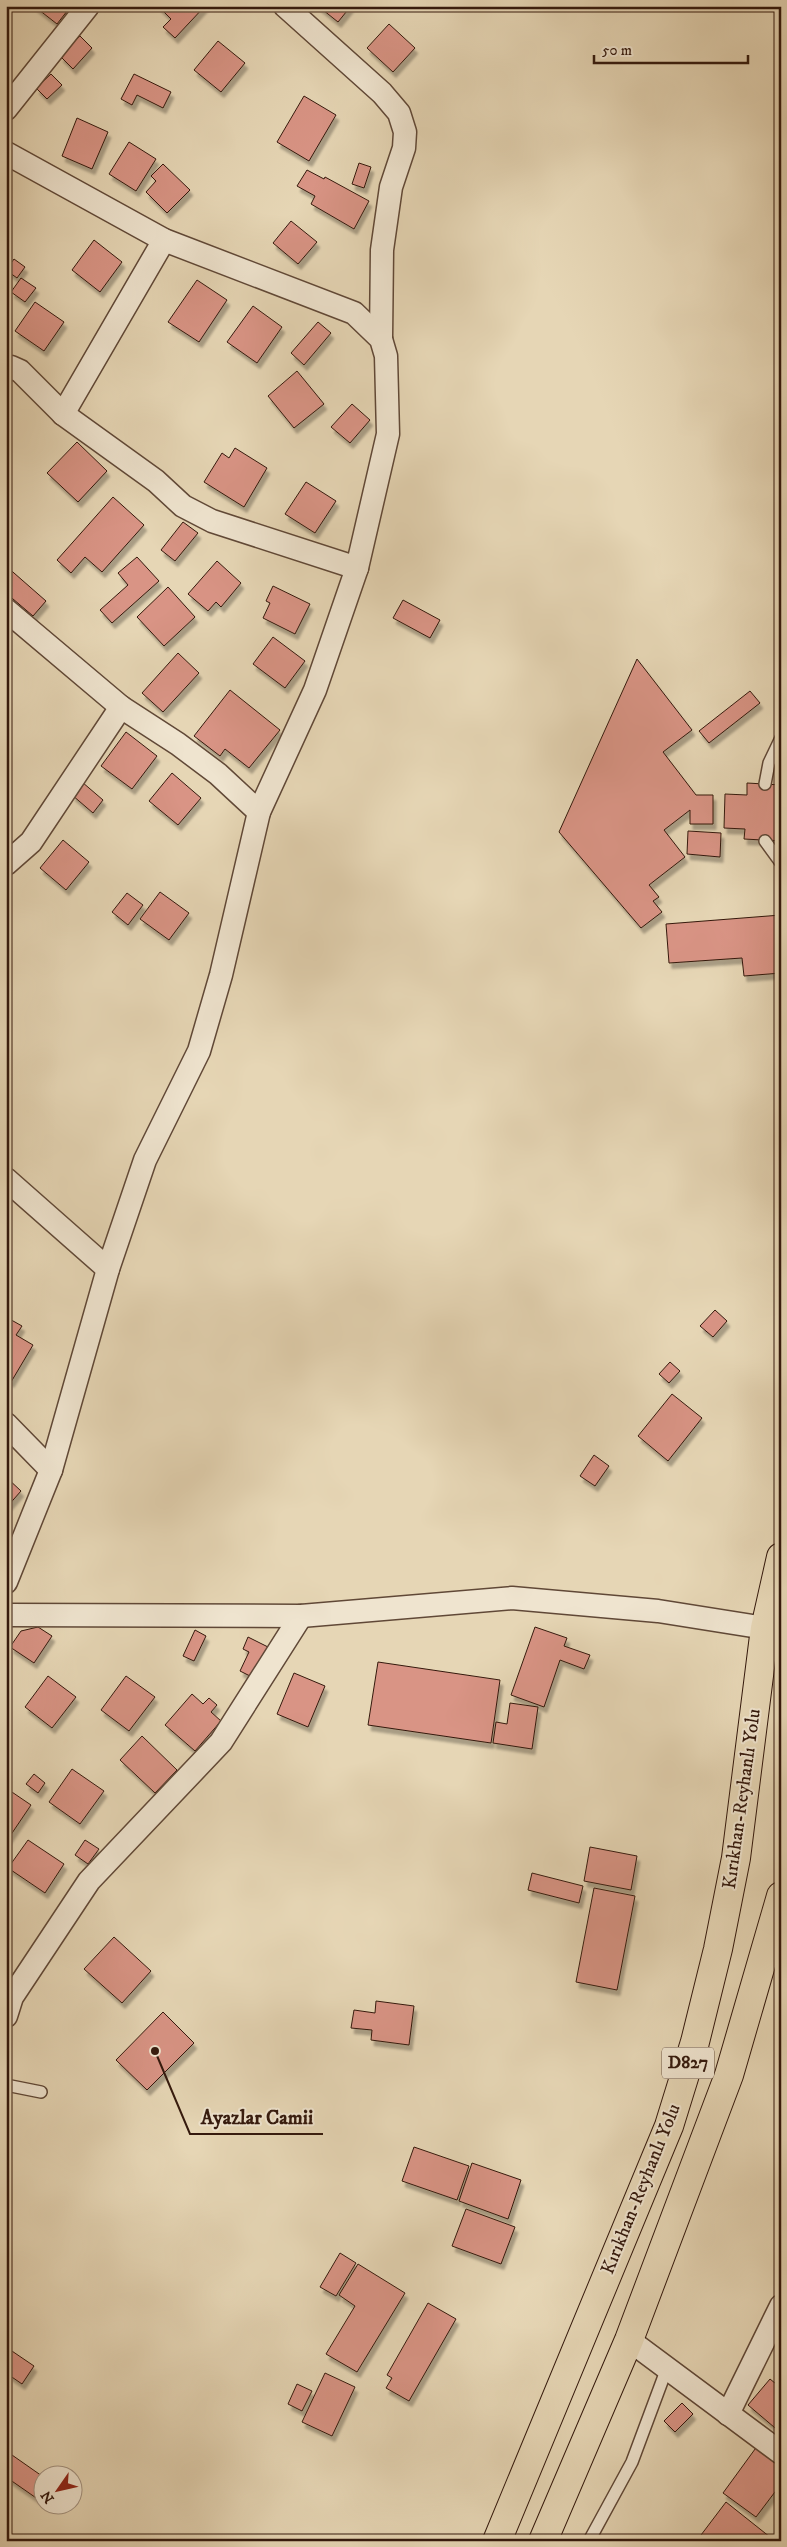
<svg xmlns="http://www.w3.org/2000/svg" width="787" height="2547" viewBox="0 0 787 2547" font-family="'IM FELL DW Pica',serif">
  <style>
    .building { fill: #d99485; stroke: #34190d; filter: url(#shadow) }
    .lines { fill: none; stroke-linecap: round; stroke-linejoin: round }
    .service-casing { stroke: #604837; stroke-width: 14 }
    .minor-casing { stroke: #604837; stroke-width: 25 }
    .trunk-casing { stroke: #34190d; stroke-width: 30 }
    .service { stroke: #efe4cf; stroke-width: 11 }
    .minor { stroke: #efe4cf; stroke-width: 22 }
    .trunk { stroke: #e6d6b5; stroke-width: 28 }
    .labels { text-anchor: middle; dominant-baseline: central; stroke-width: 4; stroke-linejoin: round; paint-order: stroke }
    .shield { fill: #efe4cf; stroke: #6c5647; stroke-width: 1 }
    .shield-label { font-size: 18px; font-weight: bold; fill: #34190d }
    .street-label { font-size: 19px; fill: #34190d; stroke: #efe4cf }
    .leader { fill: none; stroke: #34190d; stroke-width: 2 }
    .callout-dot { fill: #34190d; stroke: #efe4cf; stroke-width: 2 }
    .callout-label { font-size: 20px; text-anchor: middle; font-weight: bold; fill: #34190d; stroke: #efe4cf; stroke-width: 4; stroke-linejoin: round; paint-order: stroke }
  </style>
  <defs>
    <filter id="shadow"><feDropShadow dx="3" dy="5.5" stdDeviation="1" flood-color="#0004"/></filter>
  </defs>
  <rect width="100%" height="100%" fill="#e6d6b5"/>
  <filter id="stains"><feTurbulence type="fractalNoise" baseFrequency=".004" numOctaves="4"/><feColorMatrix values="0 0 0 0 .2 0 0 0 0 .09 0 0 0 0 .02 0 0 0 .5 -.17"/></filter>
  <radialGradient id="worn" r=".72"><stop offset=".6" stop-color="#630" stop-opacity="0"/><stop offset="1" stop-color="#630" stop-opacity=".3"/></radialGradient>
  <!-- building -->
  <g class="building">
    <polygon points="34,6 71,6 57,24"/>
    <polygon points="158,6 205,6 175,38 163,27 171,19"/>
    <polygon points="318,6 351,6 338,22"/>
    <polygon points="389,24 415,48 393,72 367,48"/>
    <polygon points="80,36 92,48 73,69 60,56"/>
    <polygon points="218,41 245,63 221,92 194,70"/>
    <polygon points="51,74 62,85 47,99 36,88"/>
    <polygon points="134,74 171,92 163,108 137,95 132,105 121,99"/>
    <polygon points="304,96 336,115 309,161 277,142"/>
    <polygon points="77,118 108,132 92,169 62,156"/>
    <polygon points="129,142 156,159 136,191 109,174"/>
    <polygon points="359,163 371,167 364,188 352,184"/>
    <polygon points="163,164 190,190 167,213 146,192 156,181 151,176"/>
    <polygon points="307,170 324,179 325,177 369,201 354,229 311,204 315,196 297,186"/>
    <polygon points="291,221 317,242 298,264 273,243"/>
    <polygon points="94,240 122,262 100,292 72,270"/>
    <polygon points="14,259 25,267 17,278 6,270"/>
    <polygon points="21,278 36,288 25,302 11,292"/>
    <polygon points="197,280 227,300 199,342 168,322"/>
    <polygon points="35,302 64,322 44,351 15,331"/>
    <polygon points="253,306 282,327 257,363 227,342"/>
    <polygon points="318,322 331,333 304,365 291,353"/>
    <polygon points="297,371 324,404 294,428 268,396"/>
    <polygon points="352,404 370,420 350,443 331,427"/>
    <polygon points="77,442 107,471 78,502 47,473"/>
    <polygon points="235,448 267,468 244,507 204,482 222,453 229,458"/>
    <polygon points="306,482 336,501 315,533 285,514"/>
    <polygon points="113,497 144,525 102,572 85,557 71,573 57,560"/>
    <polygon points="183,522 198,533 175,561 161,550"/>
    <polygon points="137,557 159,581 112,623 100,610 128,585 118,573"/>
    <polygon points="217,561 241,583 221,607 216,602 208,611 188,594"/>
    <polygon points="6,566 46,601 33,616 6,593"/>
    <polygon points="273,586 310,604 295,634 263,618 270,603 266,601"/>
    <polygon points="168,587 195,617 164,646 137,617"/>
    <polygon points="403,600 440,620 430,638 393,618"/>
    <polygon points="273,637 305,661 285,688 253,664"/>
    <polygon points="178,653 199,673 163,712 142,693"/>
    <polygon points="637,659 692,730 663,752 696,795 713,795 713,824 690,824 690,810 664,830 685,857 649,885 659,897 653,901 662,912 641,928 559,832"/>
    <polygon points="230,690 280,730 249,768 225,749 220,756 194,736"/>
    <polygon points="750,691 760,703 709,743 699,731"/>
    <polygon points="126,732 157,756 132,789 101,766"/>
    <polygon points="172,773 201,798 178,825 149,801"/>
    <polygon points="82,782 103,800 93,813 72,795"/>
    <polygon points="747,783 781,785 781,841 744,839 745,829 724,828 725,794 747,795"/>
    <polygon points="688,831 721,833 720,857 687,854"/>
    <polygon points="63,840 89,862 66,890 40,868"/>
    <polygon points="160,892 189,913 169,940 140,919"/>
    <polygon points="127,893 143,905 128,925 112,912"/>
    <polygon points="781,915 781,973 744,976 742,958 669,963 666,924"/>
    <polygon points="715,1310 727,1321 713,1337 700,1326"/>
    <polygon points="6,1317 22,1326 16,1335 33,1345 11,1382 6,1379"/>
    <polygon points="670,1362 680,1371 669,1383 659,1374"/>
    <polygon points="672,1394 702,1418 668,1461 638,1436"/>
    <polygon points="594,1455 609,1466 595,1486 580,1476"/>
    <polygon points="6,1477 21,1491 6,1508"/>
    <polygon points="38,1627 52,1636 34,1663 10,1647 21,1631"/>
    <polygon points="535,1627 567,1638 564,1646 590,1655 584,1669 560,1660 544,1707 511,1695"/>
    <polygon points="195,1630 206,1636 194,1661 183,1656"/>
    <polygon points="248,1637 268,1647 254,1678 240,1671 249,1652 243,1649"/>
    <polygon points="378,1662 500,1680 491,1743 368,1725"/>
    <polygon points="294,1673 325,1686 308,1727 277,1714"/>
    <polygon points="48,1676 76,1697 52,1728 25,1707"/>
    <polygon points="126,1676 155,1697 129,1731 101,1710"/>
    <polygon points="192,1694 203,1704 209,1698 217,1705 211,1712 221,1721 195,1751 165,1725"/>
    <polygon points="510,1703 538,1707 532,1749 493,1743 496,1722 507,1724"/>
    <polygon points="142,1736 177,1770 155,1793 120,1760"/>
    <polygon points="72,1769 104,1791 80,1824 49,1802"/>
    <polygon points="34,1774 45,1783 38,1793 26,1784"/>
    <polygon points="6,1788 31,1805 8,1839 6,1838"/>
    <polygon points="28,1840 64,1864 45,1893 8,1868"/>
    <polygon points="85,1840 99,1849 88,1864 75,1855"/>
    <polygon points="590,1847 637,1856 631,1890 584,1881"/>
    <polygon points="532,1873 583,1886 579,1903 528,1890"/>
    <polygon points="594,1888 635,1896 617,1990 576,1982"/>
    <polygon points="114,1937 151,1971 122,2003 84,1969"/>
    <polygon points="376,2001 414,2006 409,2045 371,2040 372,2030 351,2028 354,2010 375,2013"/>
    <polygon points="163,2012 194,2043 147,2090 116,2060"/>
    <polygon points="414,2147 469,2166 457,2200 402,2181"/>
    <polygon points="472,2163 521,2180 508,2219 459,2201"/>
    <polygon points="466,2209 515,2227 501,2264 452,2246"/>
    <polygon points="340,2253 356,2263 336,2296 320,2287"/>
    <polygon points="358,2264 405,2293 357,2372 326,2354 355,2306 339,2295"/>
    <polygon points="428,2303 456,2319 409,2401 386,2388 392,2378 387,2375"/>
    <polygon points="6,2347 34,2366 22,2384 6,2373"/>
    <polygon points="325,2373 355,2387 332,2436 302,2422"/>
    <polygon points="770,2379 781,2388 781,2433 748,2405"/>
    <polygon points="297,2384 312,2391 302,2411 288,2404"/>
    <polygon points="682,2403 693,2414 675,2432 664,2421"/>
    <polygon points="758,2445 781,2463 781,2484 756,2517 723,2493"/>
    <polygon points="12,2455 42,2476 42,2502 6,2477 6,2463"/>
    <polygon points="726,2502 775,2541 707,2541 701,2535"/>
  </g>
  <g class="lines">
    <defs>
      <g id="service">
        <polyline points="765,784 769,763 781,738"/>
        <polyline points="765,841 781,863"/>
        <polyline points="6,2085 41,2092"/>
        <polyline points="589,2541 632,2462 667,2368"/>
      </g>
      <g id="minor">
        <polyline points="285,6 382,93 399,113 405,132 404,148 391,187 382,250 381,339"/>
        <polyline points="6,109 88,6"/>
        <polyline points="6,153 164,240 354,313 381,339 386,356 388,434 357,568 315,690 259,812 221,975 199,1051 145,1160 108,1269 51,1470 6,1582"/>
        <polyline points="6,368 11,367 20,371 63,414 156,481 183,506 212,521 357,568"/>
        <polyline points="63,414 164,240"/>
        <polyline points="6,610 121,707 178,744 218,774 259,812"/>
        <polyline points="6,864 31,842 121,707"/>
        <polyline points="6,1179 108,1269"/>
        <polyline points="6,1424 51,1470"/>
        <polyline points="6,1615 301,1616 512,1598 658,1611 765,1628"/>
        <polyline points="6,2016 12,1997 89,1881 221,1742 301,1616"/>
        <polyline points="629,2340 781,2453"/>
        <polyline points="728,2414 781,2306"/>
      </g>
      <g id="trunk">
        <polyline points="497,2541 669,2126 695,2042 718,1949 736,1858 765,1628 781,1557"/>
        <polyline points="543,2541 629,2340 729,2075 781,1896"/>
      </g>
    </defs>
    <!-- service casing -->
    <use href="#service" class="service-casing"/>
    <!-- minor casing -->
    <use href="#minor" class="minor-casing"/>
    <!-- trunk casing -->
    <use href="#trunk" class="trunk-casing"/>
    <!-- service -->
    <use href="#service" class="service"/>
    <!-- minor -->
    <use href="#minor" class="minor"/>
    <!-- trunk -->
    <use href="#trunk" class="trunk"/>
  </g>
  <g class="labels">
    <!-- shield labels -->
    <rect class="shield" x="662" y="2047.5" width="52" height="31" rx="4"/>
    <g class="shield-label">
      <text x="688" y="2063">D827</text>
    </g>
    <!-- street labels -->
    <g class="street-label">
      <text transform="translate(742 1799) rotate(-82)">Kırıkhan-Reyhanlı Yolu</text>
      <text transform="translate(641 2189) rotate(-68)">Kırıkhan-Reyhanlı Yolu</text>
    </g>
  </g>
  <!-- callouts -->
  <path class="leader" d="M155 2051L190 2134H323"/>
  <circle class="callout-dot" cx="155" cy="2051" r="5"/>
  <g class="callout-label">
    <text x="257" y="2124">Ayazlar Camii</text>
  </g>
  <!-- margin -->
  <rect width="787" height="2547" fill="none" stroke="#e6d6b5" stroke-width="25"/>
  <rect x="8" y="8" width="772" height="2532" fill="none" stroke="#34190d" stroke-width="2.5"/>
  <rect x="12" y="12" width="762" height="2522" fill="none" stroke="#34190d"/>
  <!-- north arrow -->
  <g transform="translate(58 2490) rotate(236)"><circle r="24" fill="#efe4cf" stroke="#a49381"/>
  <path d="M0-4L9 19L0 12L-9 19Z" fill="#8f2418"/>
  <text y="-8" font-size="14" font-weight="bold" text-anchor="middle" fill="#34190d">N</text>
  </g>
  <!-- scale -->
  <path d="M594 55v8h154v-8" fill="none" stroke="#34190d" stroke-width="2.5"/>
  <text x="602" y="55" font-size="15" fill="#34190d" stroke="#efe4cf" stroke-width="4" paint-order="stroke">50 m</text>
  <rect width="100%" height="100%" filter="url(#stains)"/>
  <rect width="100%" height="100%" fill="url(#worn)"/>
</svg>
